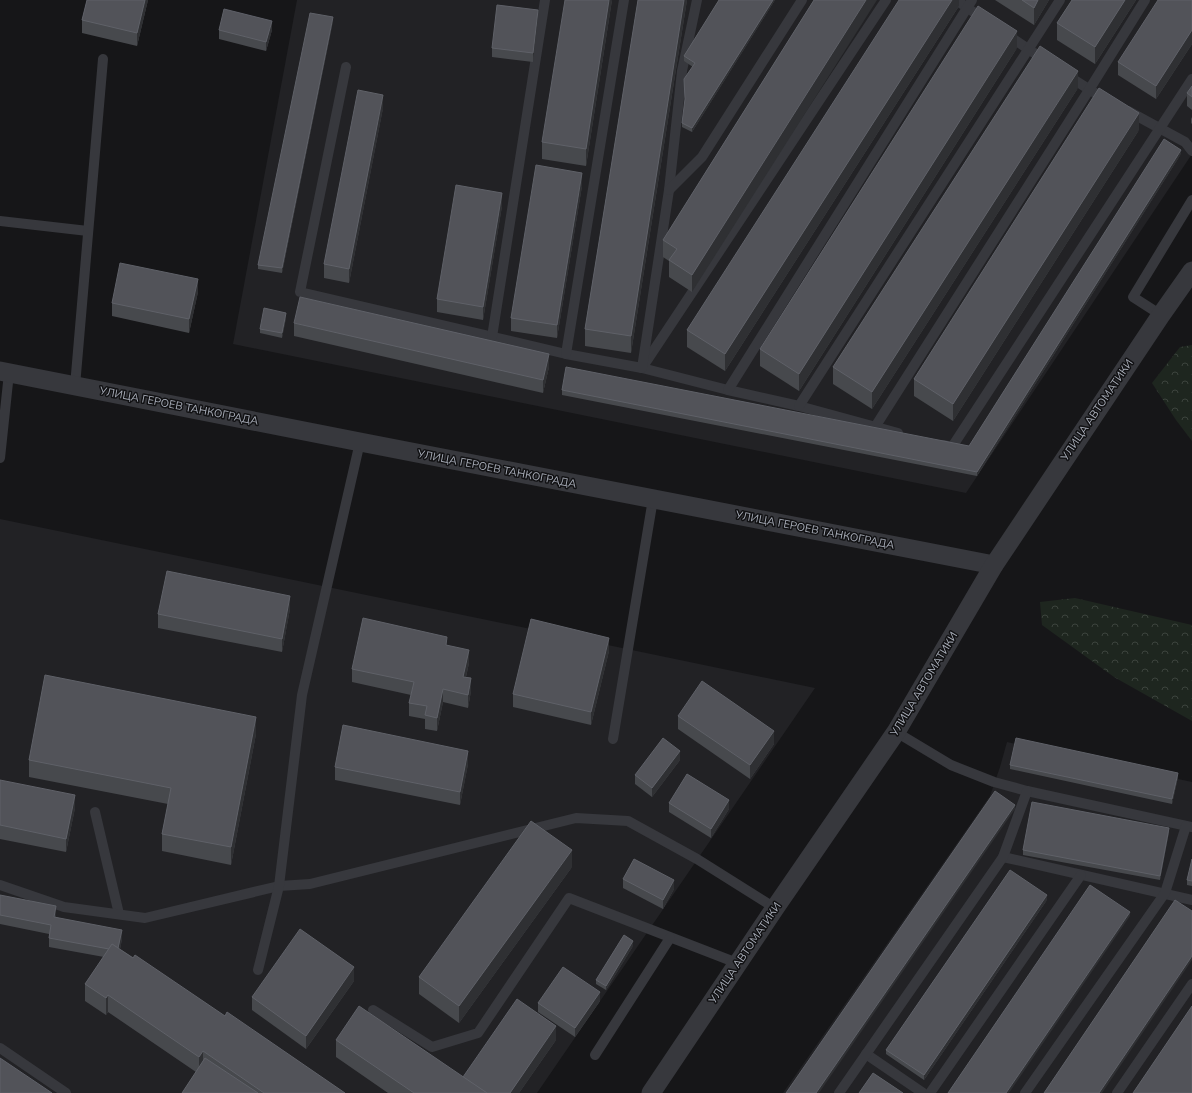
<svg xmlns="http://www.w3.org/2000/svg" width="1192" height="1093" viewBox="0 0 1192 1093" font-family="'Nunito Sans',sans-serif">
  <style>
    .built { fill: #222225 }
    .forest { fill: url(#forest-crowns) }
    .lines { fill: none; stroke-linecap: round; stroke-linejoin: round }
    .lane { stroke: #37383d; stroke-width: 10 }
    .street { stroke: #37383d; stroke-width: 19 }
    .wall { fill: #47494d }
    .shaded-wall { fill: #2f3033 }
    .building { fill: #525359; stroke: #5f6168 }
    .labels { text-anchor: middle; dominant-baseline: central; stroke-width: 3; stroke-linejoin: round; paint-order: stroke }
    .street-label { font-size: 11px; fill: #a8adb8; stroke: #111113 }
  </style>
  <defs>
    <pattern id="forest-crowns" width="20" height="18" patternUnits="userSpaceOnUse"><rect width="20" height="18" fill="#1e261f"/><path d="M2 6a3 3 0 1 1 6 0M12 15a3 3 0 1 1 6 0" fill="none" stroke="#3c433d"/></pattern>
  </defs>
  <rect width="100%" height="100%" fill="#161618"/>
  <!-- built -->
  <g class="built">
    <polygon points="297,0 1192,0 1192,154 966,493 233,344"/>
    <polygon points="0,519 815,688 537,1093 0,1093"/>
    <polygon points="1007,742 1192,782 1192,1093 783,1093 990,796 1000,767"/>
  </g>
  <!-- forest -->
  <g class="forest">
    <polygon points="1192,345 1192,441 1176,420 1152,383 1180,347"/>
    <polygon points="1075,598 1192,625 1192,721 1114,677 1042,625 1040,602"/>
  </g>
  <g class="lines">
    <!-- lane -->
    <g class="lane">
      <polyline points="886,0 642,368 728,390 799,406 898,433"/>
      <polyline points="956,0 985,20"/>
      <polyline points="1006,34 1046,61"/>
      <polyline points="346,67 300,292 566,354 642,368 669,190 682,71 697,0"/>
      <polyline points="1068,76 1095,93"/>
      <polyline points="1128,111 1185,142 1192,151"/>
      <polyline points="669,190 702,157 802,0"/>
      <polyline points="0,221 88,231"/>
      <polyline points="1161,315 1133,297 1192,200"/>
      <polyline points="492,337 545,0"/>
      <polyline points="566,354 624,0"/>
      <polyline points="75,386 103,59"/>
      <polyline points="728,390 972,0"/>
      <polyline points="799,406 1060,0"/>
      <polyline points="875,427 1089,90 1145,0"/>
      <polyline points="944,445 952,447 1192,79"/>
      <polyline points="0,458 9,373"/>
      <polyline points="896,732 951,765 994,782 1027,791 1192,827"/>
      <polyline points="613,739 653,499"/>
      <polyline points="95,812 119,914"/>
      <polyline points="1003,857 1192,900"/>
      <polyline points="0,885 64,907 145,918 279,886 310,884 576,818 628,821 697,859 775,908"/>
      <polyline points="258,970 279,886 302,695 360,442"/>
      <polyline points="373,1010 432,1047 478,1033 569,898 737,963"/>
      <polyline points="0,1048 66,1093"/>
      <polyline points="866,1054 923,1093"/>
      <polyline points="595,1055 670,938"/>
      <polyline points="839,1093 1003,857 1027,791"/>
      <polyline points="930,1093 1081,875"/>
      <polyline points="1025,1093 1165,893 1186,826"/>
      <polyline points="1117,1093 1192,984"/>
    </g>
    <!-- street -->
    <g class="street">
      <polyline points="0,371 360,442 994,565"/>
      <polyline points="651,1093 775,908 896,732 994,565 1161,315 1192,271"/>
    </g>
  </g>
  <!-- wall -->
  <g class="wall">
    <polygon points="87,0 148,0 137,46 82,33 82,20"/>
    <polygon points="612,0 586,166 542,159 542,142"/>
    <polygon points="638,0 687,0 631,353 585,346 585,329"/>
    <polygon points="719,0 775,0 692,132 682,127 682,123 693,67 684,61 684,56"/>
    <polygon points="814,0 692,292 669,277 669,261 663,257 663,240"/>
    <polygon points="959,0 959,6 725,371 687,347 687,330"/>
    <polygon points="995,0 1049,0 1034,25"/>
    <polygon points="1072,0 1136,0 1095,64 1057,40 1057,23"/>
    <polygon points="1192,0 1192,44 1156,99 1118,75 1118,62"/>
    <polygon points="538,19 533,62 492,57 492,48"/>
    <polygon points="333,21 282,273 258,269 258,265"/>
    <polygon points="219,30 272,30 266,51 219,39"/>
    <polygon points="1017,48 799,391 760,366 760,349"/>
    <polygon points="1192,86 1192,110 1187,106 1187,93"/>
    <polygon points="1078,88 872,409 833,384 833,367"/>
    <polygon points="383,108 349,283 324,278 324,264"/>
    <polygon points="1192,117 1192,124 1191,123 1191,119"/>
    <polygon points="1139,130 953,421 914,396 914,379"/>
    <polygon points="1181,154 977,476 562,395 562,390 969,446"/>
    <polygon points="582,186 557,338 511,331 511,318"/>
    <polygon points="502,206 483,320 437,312 437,299"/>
    <polygon points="198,292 189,333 112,316 112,303"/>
    <polygon points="286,318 282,338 260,333 260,329"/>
    <polygon points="294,323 549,367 543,393 294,336"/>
    <polygon points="290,609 282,652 158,628 158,614"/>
    <polygon points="447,645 469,663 466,677 471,691 468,708 443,702 437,731 425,729 425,719 409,716 409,703 411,695 352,682 352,669"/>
    <polygon points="609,651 591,725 513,707 513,694"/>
    <polygon points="678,716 774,744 750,779 678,729"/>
    <polygon points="256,734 231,865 162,851 162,834 168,804 29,777 29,760"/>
    <polygon points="680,760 652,797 635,784 635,775"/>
    <polygon points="468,764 460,805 335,780 335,767"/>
    <polygon points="1010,765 1178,777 1172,804 1010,769"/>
    <polygon points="0,780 75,808 66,852 0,839"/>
    <polygon points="669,803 729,809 711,838 669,812"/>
    <polygon points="1169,832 1160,880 1023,855 1023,850"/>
    <polygon points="1192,859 1192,886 1187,885 1187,880"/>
    <polygon points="572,867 459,1023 419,994 419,977"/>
    <polygon points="623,879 674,889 663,909 623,888"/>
    <polygon points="0,895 56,915 56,917 122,939 120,949 345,1093 182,1093 196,1072 108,1012 106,1015 85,1001 85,984 104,957 49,947 49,934 0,924"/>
    <polygon points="1047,900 924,1080 886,1054 886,1050"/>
    <polygon points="633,946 606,990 596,984 596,980"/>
    <polygon points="354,981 306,1049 252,1010 252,997"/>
    <polygon points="600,1001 575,1037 538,1012 538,1003"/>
    <polygon points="336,1040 463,1077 556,1040 519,1093 388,1093 336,1057"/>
  </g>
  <!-- shaded-wall -->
  <g class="shaded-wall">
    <polygon points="145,0 148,0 137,46 137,33"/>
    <polygon points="609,0 612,0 586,166 586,149"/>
    <polygon points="684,0 687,0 631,353 631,336"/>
    <polygon points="773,0 775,0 692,132 692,128"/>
    <polygon points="866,0 877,0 692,292 692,275"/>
    <polygon points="952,0 959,0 959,6 725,371 725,354"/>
    <polygon points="1038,0 1049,0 1034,25 1034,8"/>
    <polygon points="1125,0 1136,0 1095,64 1095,47"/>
    <polygon points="538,10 538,19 533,62 533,53"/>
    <polygon points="333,17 333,21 282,273 282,268"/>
    <polygon points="272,21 272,30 266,51 266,42"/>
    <polygon points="1192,30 1192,44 1156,99 1156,86"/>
    <polygon points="1017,31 1017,48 799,391 799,374"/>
    <polygon points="1078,71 1078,88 872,409 872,392"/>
    <polygon points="383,95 383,108 349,283 349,269"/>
    <polygon points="1139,113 1139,130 953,421 953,404"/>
    <polygon points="1181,150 1181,154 977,476 977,472"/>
    <polygon points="582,173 582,186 557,338 557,325"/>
    <polygon points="502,193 502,206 483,320 483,307"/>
    <polygon points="198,279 198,292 189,333 189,319"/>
    <polygon points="286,313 286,318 282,338 282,333"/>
    <polygon points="549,354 549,367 543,393 543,380"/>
    <polygon points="290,596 290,609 282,652 282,639"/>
    <polygon points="609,638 609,651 591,725 591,712"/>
    <polygon points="469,650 469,663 463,690 463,677"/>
    <polygon points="471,678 471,691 468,708 468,695"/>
    <polygon points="443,689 443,702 437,731 437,718"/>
    <polygon points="256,717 256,734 231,865 231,847"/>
    <polygon points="774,731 774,744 750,779 750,765"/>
    <polygon points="468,751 468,764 460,805 460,792"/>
    <polygon points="680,751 680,760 652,797 652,788"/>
    <polygon points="1178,773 1178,777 1172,804 1172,799"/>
    <polygon points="75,795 75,808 66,852 66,839"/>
    <polygon points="729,800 729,809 711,838 711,829"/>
    <polygon points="1015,805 1015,809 819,1093 816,1093"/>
    <polygon points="1169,828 1169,832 1160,880 1160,876"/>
    <polygon points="572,850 572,867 459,1023 459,1006"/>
    <polygon points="674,880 674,889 663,909 663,900"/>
    <polygon points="1047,895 1047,900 924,1080 924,1075"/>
    <polygon points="56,906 56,915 54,925 54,917"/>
    <polygon points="1130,912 1130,916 1009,1093 1006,1093"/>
    <polygon points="122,930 122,939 118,960 118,951"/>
    <polygon points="633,941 633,946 606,990 606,986"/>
    <polygon points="1192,956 1192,960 1102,1093 1099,1093"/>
    <polygon points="354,967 354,981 306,1049 306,1036"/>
    <polygon points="600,992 600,1001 575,1037 575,1028"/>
    <polygon points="108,995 108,1012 106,1015 106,998"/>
    <polygon points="556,1026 556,1040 519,1093 510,1093"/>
    <polygon points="203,1051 203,1068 199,1074 199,1057"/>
  </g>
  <!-- building -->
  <g class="building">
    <polygon points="87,0 145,0 137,33 82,20"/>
    <polygon points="565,0 609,0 586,149 542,142"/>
    <polygon points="638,0 684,0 631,336 585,329"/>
    <polygon points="719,0 773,0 692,128 682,123 685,99 684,79 695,63 684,56"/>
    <polygon points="814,0 866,0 692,275 669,260 677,249 663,240"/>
    <polygon points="899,0 952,0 725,354 687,330"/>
    <polygon points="1022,0 1038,0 1034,8"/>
    <polygon points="1072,0 1125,0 1095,47 1057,23"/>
    <polygon points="1158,0 1192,0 1192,30 1156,86 1118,62"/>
    <polygon points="497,5 538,10 533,53 492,48"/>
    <polygon points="978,6 1017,31 799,374 760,349"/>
    <polygon points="224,9 272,21 266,42 219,30"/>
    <polygon points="310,13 333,17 282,268 258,265"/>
    <polygon points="1040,46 1078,71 872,392 833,367"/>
    <polygon points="1192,86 1192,97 1187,93"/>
    <polygon points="1099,88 1139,113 953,404 914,379"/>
    <polygon points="358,90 383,95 349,269 324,264"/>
    <polygon points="1164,139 1181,150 977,472 562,390 566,367 969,446"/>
    <polygon points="536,165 582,173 557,325 511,318"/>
    <polygon points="456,185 502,193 483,307 437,299"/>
    <polygon points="120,263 198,279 189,319 112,303"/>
    <polygon points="300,297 549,354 543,380 294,323"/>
    <polygon points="264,308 286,313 282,333 260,329"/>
    <polygon points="167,571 290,596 282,639 158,614"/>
    <polygon points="363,618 447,637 446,645 469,650 463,677 471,678 468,695 443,689 437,718 425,715 427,706 409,703 414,682 352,669"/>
    <polygon points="531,619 609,638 591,712 513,694"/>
    <polygon points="45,675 256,717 231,847 162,834 171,788 29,760"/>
    <polygon points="702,681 774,731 750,765 678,716"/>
    <polygon points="343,725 468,751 460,792 335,767"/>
    <polygon points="663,738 680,751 652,788 635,775"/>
    <polygon points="1016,738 1178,773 1172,799 1010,765"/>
    <polygon points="687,774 729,800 711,829 669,803"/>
    <polygon points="0,780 75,795 66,839 0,825"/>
    <polygon points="995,791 1015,805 816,1093 786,1093"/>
    <polygon points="1032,802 1169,828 1160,876 1023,850"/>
    <polygon points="531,821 572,850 459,1006 419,977"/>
    <polygon points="634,859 674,880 663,900 623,879"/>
    <polygon points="1192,859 1192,881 1187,880"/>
    <polygon points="1010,870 1047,895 924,1075 886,1050"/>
    <polygon points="1090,885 1130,912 1006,1093 948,1093"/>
    <polygon points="0,895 56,906 54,917 122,930 118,948 112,944 109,949 49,938 51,925 0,915"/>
    <polygon points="1175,900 1192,911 1192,956 1099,1093 1044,1093"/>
    <polygon points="300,929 354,967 306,1036 252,997"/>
    <polygon points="624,935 633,941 606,986 596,980"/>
    <polygon points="112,944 133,958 135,955 225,1016 227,1012 345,1093 264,1093 203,1051 199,1057 108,995 106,998 85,984"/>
    <polygon points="563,967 600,992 575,1028 538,1003"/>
    <polygon points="517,999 556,1026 510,1093 487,1093 463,1077"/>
    <polygon points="359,1006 487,1093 414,1093 336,1040"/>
    <polygon points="1192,1006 1192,1092 1191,1093 1133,1093"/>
    <polygon points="0,1058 52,1093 0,1093"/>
    <polygon points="205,1058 258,1093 182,1093"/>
    <polygon points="873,1073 903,1093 859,1093"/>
  </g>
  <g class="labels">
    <!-- street labels -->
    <g class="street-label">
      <text transform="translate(179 406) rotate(11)">УЛИЦА ГЕРОЕВ ТАНКОГРАДА</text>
      <text transform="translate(1097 410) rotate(-56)">УЛИЦА АВТОМАТИКИ</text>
      <text transform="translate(497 469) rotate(11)">УЛИЦА ГЕРОЕВ ТАНКОГРАДА</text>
      <text transform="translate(815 530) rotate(11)">УЛИЦА ГЕРОЕВ ТАНКОГРАДА</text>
      <text transform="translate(924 684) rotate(-59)">УЛИЦА АВТОМАТИКИ</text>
      <text transform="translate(745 953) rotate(-56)">УЛИЦА АВТОМАТИКИ</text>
    </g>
  </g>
</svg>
